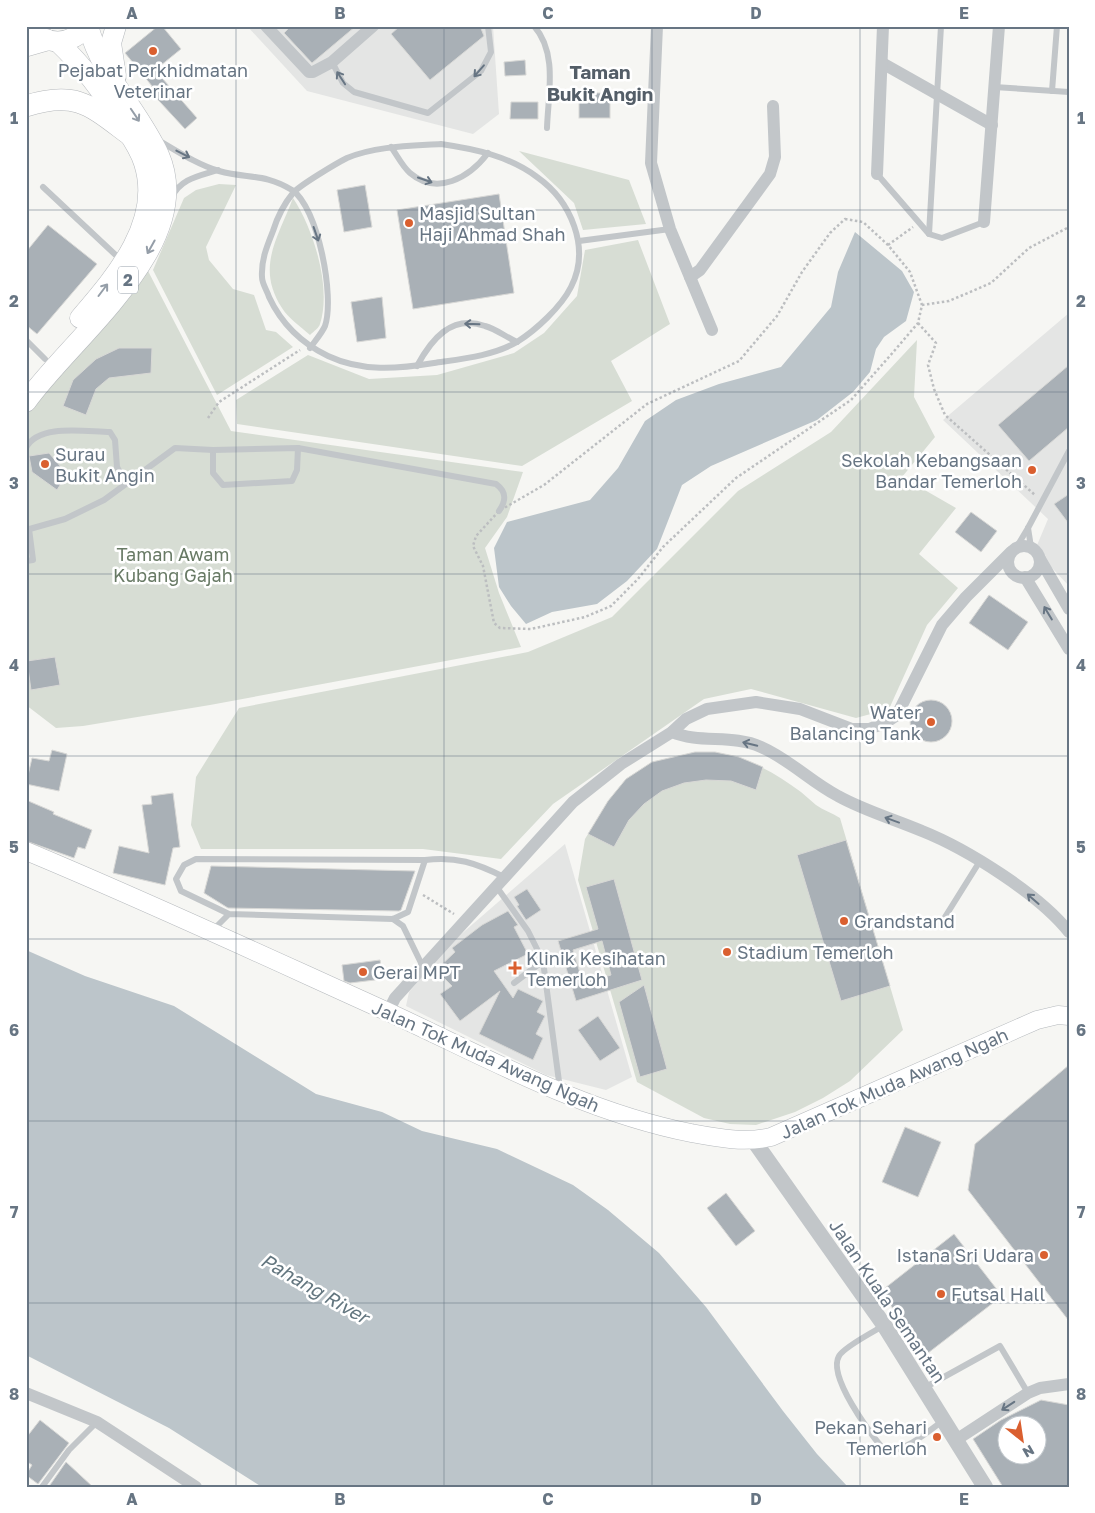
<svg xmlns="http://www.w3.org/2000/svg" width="1095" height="1513" viewBox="0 0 1095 1513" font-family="'Golos Text',sans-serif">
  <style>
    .built { fill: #e4e5e4 }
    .green { fill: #d7ddd4 }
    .water { fill: #bcc5ca }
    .building { fill: #a9b0b6; stroke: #d8d8d6; fill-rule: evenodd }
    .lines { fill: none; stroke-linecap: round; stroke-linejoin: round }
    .secondary-casing { stroke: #b5b9bd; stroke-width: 19 }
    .primary-casing { stroke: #b5b9bd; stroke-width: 21 }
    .trunk-casing { stroke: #b5b8bb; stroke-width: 22 }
    .path { stroke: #bcbec0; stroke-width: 2.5; stroke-dasharray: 2.5 2.5; stroke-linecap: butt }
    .service { stroke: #c2c6c9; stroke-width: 6 }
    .minor { stroke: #c2c6c9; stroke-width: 12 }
    .tertiary { stroke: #c2c6c9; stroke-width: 16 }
    .secondary { stroke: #fff; stroke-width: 18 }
    .primary { stroke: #fff; stroke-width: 20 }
    .trunk { stroke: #fff; stroke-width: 21 }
    .oneway { stroke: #677583 }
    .oneway2 { stroke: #959ea8 }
    .grid { fill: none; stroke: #677583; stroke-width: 1; stroke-opacity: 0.55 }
    .poi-dot { fill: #da5f2f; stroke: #fff; stroke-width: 2 }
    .labels { text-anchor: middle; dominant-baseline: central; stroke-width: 5; stroke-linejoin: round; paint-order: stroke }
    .shield { fill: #fff; stroke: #959ea8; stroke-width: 1 }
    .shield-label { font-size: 16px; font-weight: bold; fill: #677583 }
    .poi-label { font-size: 18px; fill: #677583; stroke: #fff; text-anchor: start }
    .park-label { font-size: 18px; fill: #687a65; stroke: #fff }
    .street-label { font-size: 18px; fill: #677583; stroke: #fff }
    .neighbourhood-label { font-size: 19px; font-weight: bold; fill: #545e68; stroke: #fff }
    .water-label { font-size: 19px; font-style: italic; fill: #63767f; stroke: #fff }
    .neatline { fill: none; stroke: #677583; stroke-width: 2 }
    .grid-label { font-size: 16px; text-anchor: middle; font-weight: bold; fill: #677583 }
  </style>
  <rect width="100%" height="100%" fill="#f6f6f3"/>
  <!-- built -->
  <g class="built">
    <polygon points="247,26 493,26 499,114 473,134 307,91"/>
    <polygon points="1069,313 1069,586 1035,550 1048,519 943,420"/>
    <polygon points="565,844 632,1077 606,1090 546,1075 406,1006 409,992 451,943"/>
  </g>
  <!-- green -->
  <g class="green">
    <polygon points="519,151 629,180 646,224 583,230 574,203"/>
    <polygon points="219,184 236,185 206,247 209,260 233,289 254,295 266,330 276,332 293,347 217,395 153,270 184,198 196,190"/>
    <path d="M293,198C313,228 332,287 320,324C319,328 314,331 310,335C301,327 288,318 282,308C255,267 279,236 293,198Z"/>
    <polygon points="638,240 670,324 611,361 632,401 522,466 237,424 236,400 308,355 369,379 437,375 514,353 544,333 577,296 585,250"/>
    <polygon points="148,271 231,431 523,472 507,517 485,548 499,593 521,647 210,705 83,726 56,728 26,705 26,413"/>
    <polygon points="917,340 914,397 935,437 902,477 956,508 919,554 958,588 927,625 889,709 856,718 751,689 704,699 553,804 501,859 423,849 201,849 191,825 196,777 239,708 528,652 612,617 738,491 831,432"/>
    <path d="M695,752C736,751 769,768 801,792C806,796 811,801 816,805C823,810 832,813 840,818L903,1030L850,1081L823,1098L795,1112L756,1125L730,1124L704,1118L637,1082L578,880L585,839L608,801L626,779L652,762Z"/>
  </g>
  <!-- water -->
  <g class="water">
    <polygon points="855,232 902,271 914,292 906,321 884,337 876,349 870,372 853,392 817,420 711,466 682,485 657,549 627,581 597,604 552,612 526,624 511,606 499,587 494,548 507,522 590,500 618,468 645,421 676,400 719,384 781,367 831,307 838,272"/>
    <polygon points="26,950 85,976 174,1006 316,1094 382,1112 422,1131 497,1149 573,1185 608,1210 659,1253 706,1307 783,1411 817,1454 848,1487 262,1487 169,1428 26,1355"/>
  </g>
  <!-- building -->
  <g class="building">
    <polygon points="158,26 162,26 181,49 155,70 197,118 185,129 148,89 152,86 125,53"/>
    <polygon points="291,26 356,26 312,63 284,33"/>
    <polygon points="400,26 480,26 484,36 430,80 391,34"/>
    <polygon points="525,60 526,75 505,76 504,62"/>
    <rect x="579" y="93" width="31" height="25"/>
    <polygon points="511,102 538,102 538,119 510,119"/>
    <polygon points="365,185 372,227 344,232 337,190"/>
    <polygon points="499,194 514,293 413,309 397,210"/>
    <polygon points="48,225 97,264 37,334 26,325 26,252"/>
    <polygon points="382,297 386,338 357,342 351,302"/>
    <polygon points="119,348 152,348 151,373 109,378 96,389 86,415 63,406 73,380 96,359"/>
    <polygon points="1069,365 1069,427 1029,461 998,425"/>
    <polygon points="49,453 67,474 57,490 32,472 29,456"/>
    <polygon points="1069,494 1069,524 1054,504"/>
    <polygon points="971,512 997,531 981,552 955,532"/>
    <polygon points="989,595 1028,622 1008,650 969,623"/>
    <polygon points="55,657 60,685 31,690 27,661"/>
    <circle cx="931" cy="721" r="21"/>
    <polygon points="52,750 67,754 59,791 26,784 32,758 49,761"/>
    <polygon points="695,752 715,752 739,757 763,767 756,790 731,781 706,780 684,783 662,791 644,804 629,820 614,847 588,834 608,801 626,779 652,762"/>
    <polygon points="173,793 180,847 173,848 165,885 113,873 119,846 149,853 142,805 152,804 151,796"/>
    <polygon points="26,800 54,812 53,814 92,830 85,849 78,847 74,858 26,841"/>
    <polygon points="846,840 890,986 841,1001 797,855"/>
    <polygon points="211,866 415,871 401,910 399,911 228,908 204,893"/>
    <path d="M614,879L642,980L576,1001L558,941L598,929L586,887ZM602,941L611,975L583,983L573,950Z"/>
    <polygon points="527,889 541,910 526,920 517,906 519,905 514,897"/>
    <polygon points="508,911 518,925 514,927 528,954 494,971 513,998 518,989 543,1001 537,1012 545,1016 536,1034 543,1038 533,1060 479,1034 500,991 460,1021 440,994 452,986 436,970 455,952 452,948 482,925"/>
    <polygon points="380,960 383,979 350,983 344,981 342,965"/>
    <polygon points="644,985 667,1069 640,1077 619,1002"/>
    <polygon points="598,1016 620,1048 600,1061 578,1030"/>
    <polygon points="1069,1065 1069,1321 968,1190 975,1144"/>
    <polygon points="905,1127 941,1142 918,1197 882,1182"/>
    <polygon points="726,1193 755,1231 736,1246 707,1208"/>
    <polygon points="954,1234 1002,1296 928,1353 880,1292"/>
    <path d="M1041,1400L1069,1405V1487H1003L973,1439L1001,1420ZM1008,1426H1038V1456H1008Z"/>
    <polygon points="40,1420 69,1443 38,1484 26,1475 32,1465 26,1461 26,1438"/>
    <polygon points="66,1462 93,1487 51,1487 50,1485"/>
  </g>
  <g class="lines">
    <defs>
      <path id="secondary" d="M26,851C144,900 260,954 377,1007C479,1053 579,1111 691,1133C718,1138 744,1143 771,1137L1037,1020L1058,1015L1069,1016"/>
      <g id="primary">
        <path d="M29,26C45,47 71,46 87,26"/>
        <polyline points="116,26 111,43 116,76"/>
        <path d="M58,42C84,67 101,90 120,120C129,134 139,147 144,163C163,222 116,276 80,318"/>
        <path d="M26,402C72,337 198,244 159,155C138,109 103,79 88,26"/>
      </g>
      <g id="trunk">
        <polyline points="26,46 47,40"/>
        <path d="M26,106C77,90 91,106 130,135"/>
      </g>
    </defs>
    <!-- secondary casing -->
    <use href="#secondary" class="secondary-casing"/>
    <!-- primary casing -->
    <use href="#primary" class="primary-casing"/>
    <!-- trunk casing -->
    <use href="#trunk" class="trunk-casing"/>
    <!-- path -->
    <g class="path">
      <polygon points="845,219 863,222 888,245 910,272 922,305 918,323 895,350 851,400 736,478 663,547 638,579 611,606 585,617 531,629 500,628 494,623 483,566 473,546 476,536 499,511 544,485 647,404 739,361 777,316 802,272 830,233"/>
      <polyline points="888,245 913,227"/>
      <polyline points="922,305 949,301 991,283 1029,248 1069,227"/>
      <polyline points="918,323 936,343 928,365 934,389 945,415 1035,495"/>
      <polyline points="208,418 219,402 300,350"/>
      <polyline points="423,895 454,914"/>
    </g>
    <!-- service -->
    <g class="service">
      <path d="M534,26C558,53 548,95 547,128"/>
      <polyline points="332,62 343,83 354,92 428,113 481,71 491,52 488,26"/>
      <polyline points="994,87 1069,92"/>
      <polyline points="1052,91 1057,26"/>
      <path d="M158,140C177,151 198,165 219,171C248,179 264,173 292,190C318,207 335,297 325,326C322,333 315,341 310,348"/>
      <path d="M441,144C475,149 509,156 537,177C571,201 591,248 571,287C561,307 536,330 517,342C493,356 461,359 434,363C397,369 362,372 328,356C301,343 282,325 269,297C267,290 262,284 262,277C261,260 267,246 273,231C277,218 284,204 293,193C300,185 337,163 347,158C376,146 410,146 441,144Z"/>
      <path d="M391,147C397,155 402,166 410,173C437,196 469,178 488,153"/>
      <polyline points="877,174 929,234 942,238 984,222"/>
      <polyline points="43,187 121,260"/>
      <path d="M172,197C181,178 200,176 218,170"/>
      <polyline points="929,234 941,26"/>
      <polyline points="579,241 670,229"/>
      <polyline points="26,340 45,359"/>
      <path d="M417,366C431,340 451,314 485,326C496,329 506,337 517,342"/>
      <path d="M26,448C38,423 87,432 110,432L115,440L117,467L126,484"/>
      <polyline points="213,450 213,473 223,485 292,481 297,470 298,448"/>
      <polyline points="1028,528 1031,547"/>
      <path d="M26,530L65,519L104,500L175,448L213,450L298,448L496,484C507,492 506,501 499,511"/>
      <polyline points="1016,548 1028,528 1069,451"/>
      <polyline points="26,561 33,560 29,529"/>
      <path d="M425,860C456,856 476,863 504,877"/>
      <polyline points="496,886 528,931 543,961 560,1089"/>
      <polyline points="393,919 403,926 423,967"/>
      <polyline points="940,925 980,861"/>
      <polyline points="212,931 229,914 393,919 408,912 425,860 196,859 184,865 176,879 181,891 229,914"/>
      <polyline points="514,983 543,961"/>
      <path d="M883,1326C873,1332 844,1347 839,1356C827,1376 870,1433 884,1450C906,1453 926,1432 943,1421"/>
      <polyline points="924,1388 1000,1346 1028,1393"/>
      <polyline points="42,1487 69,1450 97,1422"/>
    </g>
    <!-- minor -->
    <g class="minor">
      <polyline points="266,26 309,72 313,72 332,62 373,26"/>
      <polyline points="657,26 651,163 670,229 712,330"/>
      <polyline points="882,63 992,125"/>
      <polyline points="877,174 883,26"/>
      <polyline points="984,222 999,26"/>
      <polyline points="690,277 700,270 770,174 775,157 773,106"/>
      <circle cx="1024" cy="562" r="16"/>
      <polyline points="1040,559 1069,609"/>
      <polyline points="1025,577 1069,649"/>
      <path d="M672,732C700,744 732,734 761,747C789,759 811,782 838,796C865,811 894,819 922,831C967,849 1039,894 1069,932"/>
      <polyline points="388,1012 395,998 573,802 621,764 672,732 686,719 707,709 756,702 800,709 852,729 869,729 885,723 897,715 942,625 966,597 1011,552"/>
      <polyline points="26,1393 97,1422 196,1487"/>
      <polyline points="956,1440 1028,1393 1040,1388 1069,1384"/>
    </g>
    <!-- tertiary -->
    <polyline class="tertiary" points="754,1141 884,1325 985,1487"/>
    <!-- secondary -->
    <use href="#secondary" class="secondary"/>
    <!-- primary -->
    <use href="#primary" class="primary"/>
    <!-- trunk -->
    <use href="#trunk" class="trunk"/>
  </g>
  <!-- one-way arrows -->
  <defs><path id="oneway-shaft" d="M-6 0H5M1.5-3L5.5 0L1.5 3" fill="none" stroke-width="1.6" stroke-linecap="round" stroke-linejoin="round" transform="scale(1.25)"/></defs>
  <g class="oneway">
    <use href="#oneway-shaft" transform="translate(479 71) rotate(131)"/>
    <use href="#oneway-shaft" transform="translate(341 78) rotate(-123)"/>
    <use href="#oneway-shaft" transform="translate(183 154) rotate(27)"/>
    <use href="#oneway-shaft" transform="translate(425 180) rotate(19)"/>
    <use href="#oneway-shaft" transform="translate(316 234) rotate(71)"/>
    <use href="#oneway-shaft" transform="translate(472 324) rotate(-178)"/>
    <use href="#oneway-shaft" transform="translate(1048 613) rotate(-121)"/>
    <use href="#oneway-shaft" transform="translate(750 744) rotate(-166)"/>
    <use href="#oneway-shaft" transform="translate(892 820) rotate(-160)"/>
    <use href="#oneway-shaft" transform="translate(1033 899) rotate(-139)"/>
    <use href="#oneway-shaft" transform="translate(1008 1406) rotate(147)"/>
  </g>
  <g class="oneway2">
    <use href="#oneway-shaft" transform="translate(135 115) rotate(56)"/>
    <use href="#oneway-shaft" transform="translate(151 247) rotate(119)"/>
    <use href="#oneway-shaft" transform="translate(103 290) rotate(-53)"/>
  </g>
  <!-- grid -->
  <path class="grid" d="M236,26V1487M444,26V1487M652,26V1487M860,26V1487M26,210H1069M26,392H1069M26,574H1069M26,756H1069M26,939H1069M26,1121H1069M26,1303H1069"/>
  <!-- markers -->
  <g class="poi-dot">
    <circle cx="153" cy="51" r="5"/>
    <circle cx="409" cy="223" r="5"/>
    <circle cx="45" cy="464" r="5"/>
    <circle cx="1032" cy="470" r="5"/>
    <circle cx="931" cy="722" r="5"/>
    <circle cx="844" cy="921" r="5"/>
    <circle cx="727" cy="952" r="5"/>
    <path d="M512.5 960.5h5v5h5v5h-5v5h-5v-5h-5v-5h5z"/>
    <circle cx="363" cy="972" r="5"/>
    <circle cx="1044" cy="1255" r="5"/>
    <circle cx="941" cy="1294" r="5"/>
    <circle cx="937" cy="1437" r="5"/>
  </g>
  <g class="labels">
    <!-- shield labels -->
    <rect class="shield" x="118" y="266.5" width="20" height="27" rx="4"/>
    <g class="shield-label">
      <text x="128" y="280">2</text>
    </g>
    <!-- poi labels -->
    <g class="poi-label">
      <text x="153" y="70" text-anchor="middle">Pejabat Perkhidmatan<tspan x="153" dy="21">Veterinar</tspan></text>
      <text x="419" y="213">Masjid Sultan<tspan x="419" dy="21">Haji Ahmad Shah</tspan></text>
      <text x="55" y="454">Surau<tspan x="55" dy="21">Bukit Angin</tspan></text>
      <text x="1022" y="460" text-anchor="end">Sekolah Kebangsaan<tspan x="1022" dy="21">Bandar Temerloh</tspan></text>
      <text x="921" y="712" text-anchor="end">Water<tspan x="921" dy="21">Balancing Tank</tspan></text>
      <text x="854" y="921">Grandstand</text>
      <text x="737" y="952">Stadium Temerloh</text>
      <text x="526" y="958">Klinik Kesihatan<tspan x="526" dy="21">Temerloh</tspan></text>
      <text x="373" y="972">Gerai MPT</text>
      <text x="1034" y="1255" text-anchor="end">Istana Sri Udara</text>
      <text x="951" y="1294">Futsal Hall</text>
      <text x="927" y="1427" text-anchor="end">Pekan Sehari<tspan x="927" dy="21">Temerloh</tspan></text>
    </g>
    <!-- park labels -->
    <g class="park-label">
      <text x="173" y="554">Taman Awam<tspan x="173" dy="21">Kubang Gajah</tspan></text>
    </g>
    <!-- street labels -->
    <g class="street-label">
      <text transform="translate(486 1056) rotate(24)">Jalan Tok Muda Awang Ngah</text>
      <text transform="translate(894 1083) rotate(-24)">Jalan Tok Muda Awang Ngah</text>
      <text transform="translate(888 1301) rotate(56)">Jalan Kuala Semantan</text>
    </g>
    <!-- neighbourhood labels -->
    <g class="neighbourhood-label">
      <text x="600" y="71">Taman<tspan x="600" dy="22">Bukit Angin</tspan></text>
    </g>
    <!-- water labels -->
    <g class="water-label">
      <text transform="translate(315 1288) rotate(30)">Pahang River</text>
    </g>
  </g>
  <!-- border -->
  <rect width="1095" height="1513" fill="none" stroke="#ffffff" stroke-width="55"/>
  <!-- north arrow -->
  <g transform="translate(1022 1440) rotate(150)"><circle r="24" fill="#ffffff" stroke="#c2c8cd"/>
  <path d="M0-4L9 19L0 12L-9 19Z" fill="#da5f2f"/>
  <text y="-8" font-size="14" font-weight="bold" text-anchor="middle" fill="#677583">N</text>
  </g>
  <rect x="28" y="28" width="1040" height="1458" class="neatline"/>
  <g class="grid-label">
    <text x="132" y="19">A</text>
    <text x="340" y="19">B</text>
    <text x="548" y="19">C</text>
    <text x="756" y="19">D</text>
    <text x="964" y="19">E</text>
    <text x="14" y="124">1</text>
    <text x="1081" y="124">1</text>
    <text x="14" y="307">2</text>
    <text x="1081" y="307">2</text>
    <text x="14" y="489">3</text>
    <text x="1081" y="489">3</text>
    <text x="14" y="671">4</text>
    <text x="1081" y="671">4</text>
    <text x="14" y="853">5</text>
    <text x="1081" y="853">5</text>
    <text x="14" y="1036">6</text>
    <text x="1081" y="1036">6</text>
    <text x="14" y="1218">7</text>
    <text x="1081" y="1218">7</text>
    <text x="14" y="1400">8</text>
    <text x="1081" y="1400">8</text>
    <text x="132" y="1505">A</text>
    <text x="340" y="1505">B</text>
    <text x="548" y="1505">C</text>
    <text x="756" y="1505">D</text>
    <text x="964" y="1505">E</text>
  </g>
</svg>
